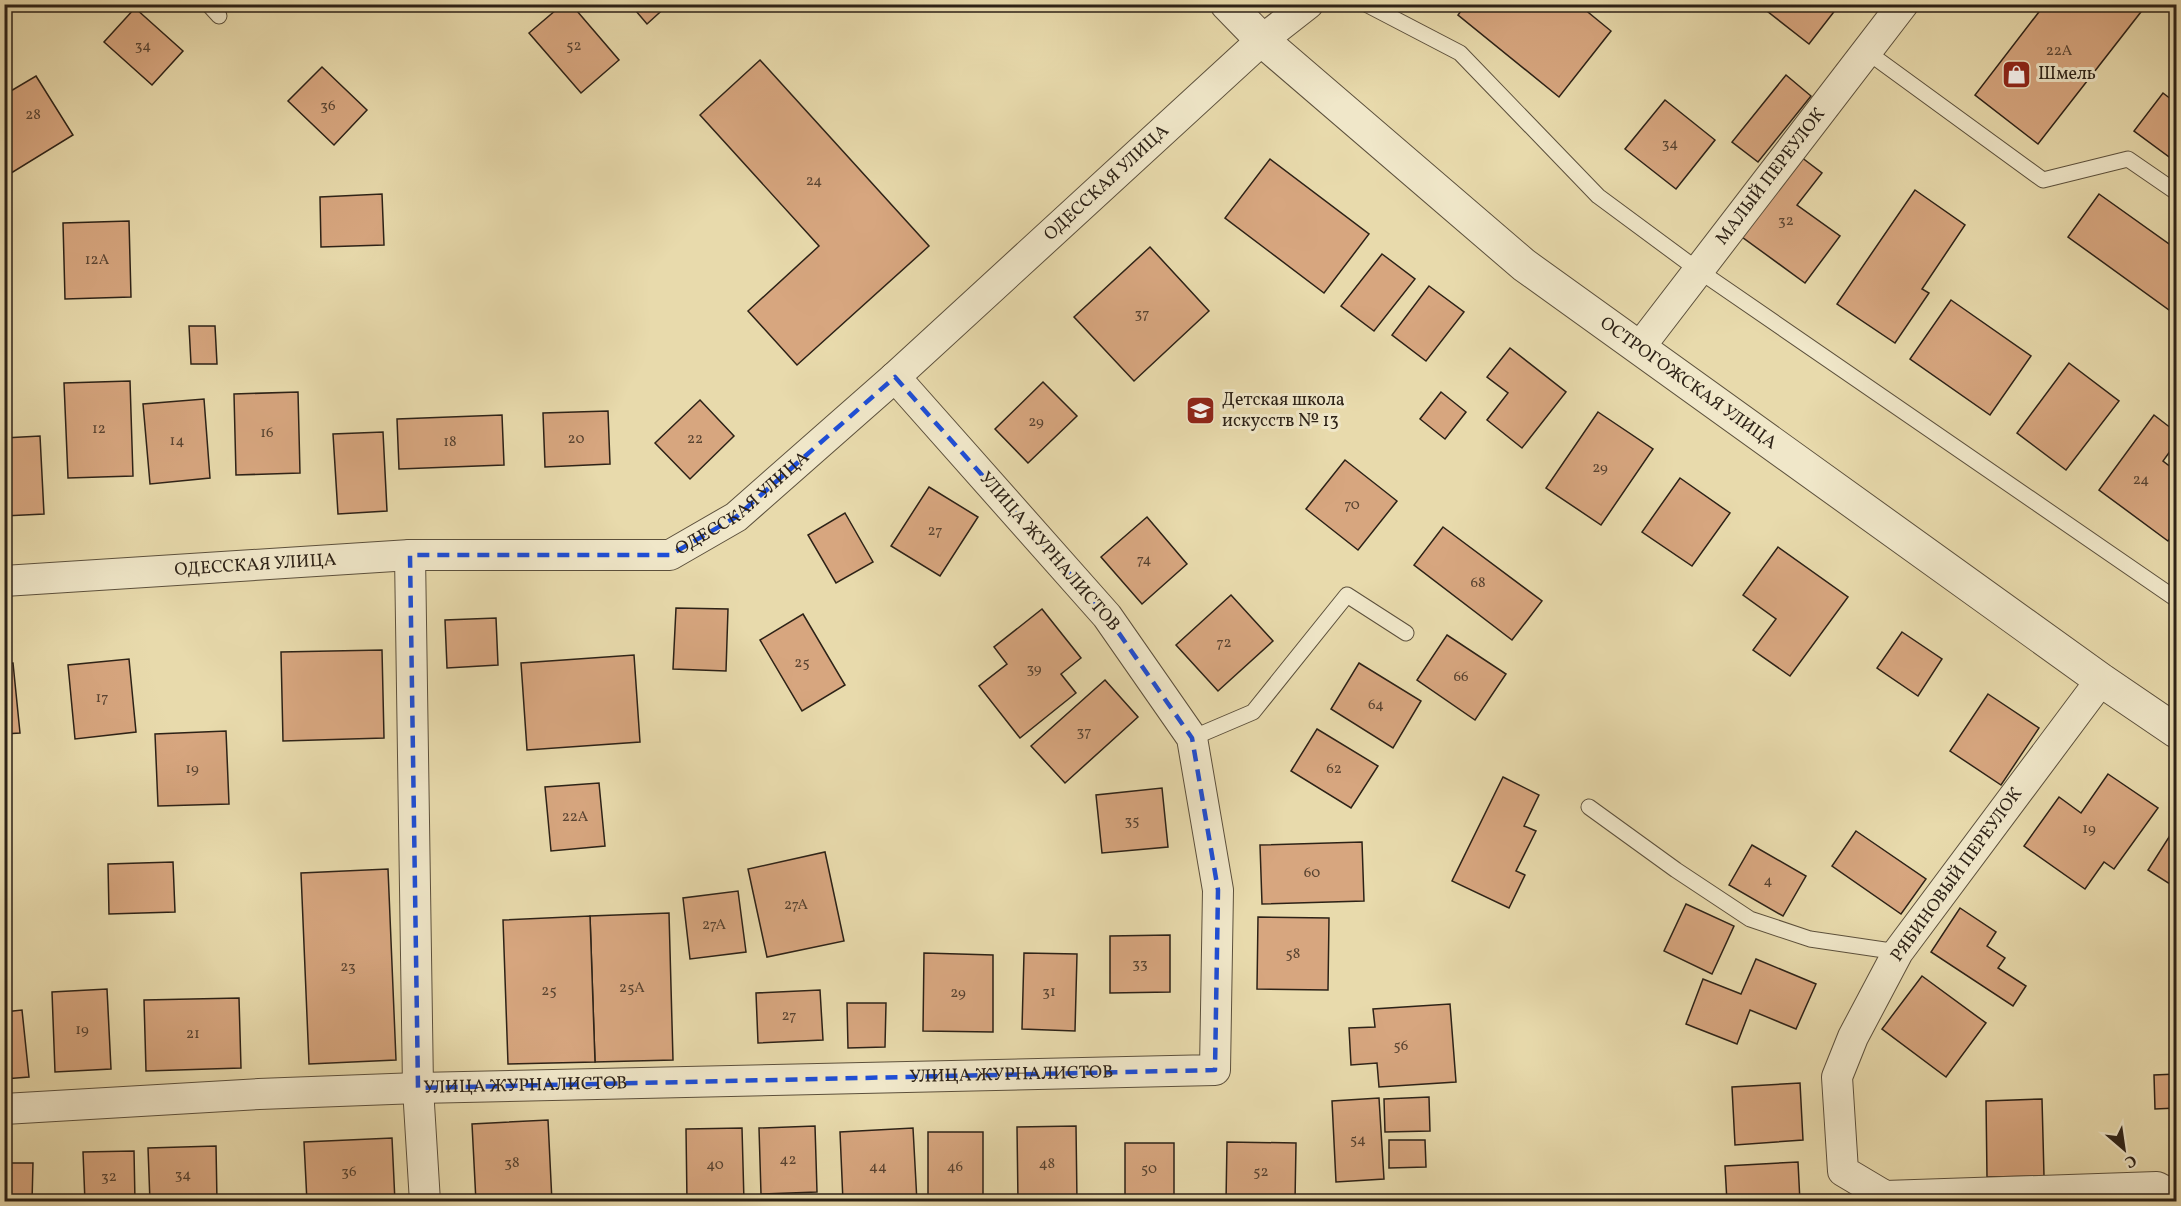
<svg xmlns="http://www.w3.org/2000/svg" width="2181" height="1206" viewBox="0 0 2181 1206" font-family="Vollkorn,serif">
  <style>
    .building { fill: #d7a67f; stroke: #2d2217; stroke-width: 1.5 }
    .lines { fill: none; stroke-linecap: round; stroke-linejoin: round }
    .service-casing { stroke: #5c503c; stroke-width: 17 }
    .minor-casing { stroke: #5c503c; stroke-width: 32 }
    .tertiary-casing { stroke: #5c503c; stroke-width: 35 }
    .service { stroke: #f0e7c9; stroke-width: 15 }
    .minor { stroke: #f0e7c9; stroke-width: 30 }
    .tertiary { stroke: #f0e7c9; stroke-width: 33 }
    .marked { fill: none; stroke: #1d4ed8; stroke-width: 4.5; stroke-dasharray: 12 8; stroke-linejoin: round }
    .labels { text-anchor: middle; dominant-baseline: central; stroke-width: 6; stroke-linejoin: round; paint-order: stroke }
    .number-label { font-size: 15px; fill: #584331 }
    .poi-label { font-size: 18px; fill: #2d2217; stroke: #f0e7c9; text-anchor: start }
    .street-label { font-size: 18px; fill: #2d2217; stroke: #f0e7c9 }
  </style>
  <rect width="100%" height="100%" fill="#e8daac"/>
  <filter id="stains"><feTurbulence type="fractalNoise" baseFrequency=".00333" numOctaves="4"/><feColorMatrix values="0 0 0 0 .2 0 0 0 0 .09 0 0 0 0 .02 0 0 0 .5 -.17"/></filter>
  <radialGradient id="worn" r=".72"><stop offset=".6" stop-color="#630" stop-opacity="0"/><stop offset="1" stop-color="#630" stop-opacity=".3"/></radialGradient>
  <!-- building -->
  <g class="building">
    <polygon points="563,4 571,4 619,60 581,93 529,33"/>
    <polygon points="630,4 669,4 647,24"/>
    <polygon points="1466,4 1578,4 1611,31 1559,97 1458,15"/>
    <polygon points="1758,4 1840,4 1809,44"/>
    <polygon points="2045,4 2139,4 2144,8 2038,144 1975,95"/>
    <polygon points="135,8 183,51 152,85 104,42"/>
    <polygon points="760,60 929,246 797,365 748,311 819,246 700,115"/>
    <polygon points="322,67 367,110 334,145 288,101"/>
    <polygon points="1786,75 1811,96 1758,162 1732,142"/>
    <polygon points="36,76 73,135 8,175 4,170 4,95"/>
    <polygon points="2163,93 2176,103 2176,162 2134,131"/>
    <polygon points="1665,100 1715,140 1676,189 1625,149"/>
    <polygon points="1801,157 1822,173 1797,205 1840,236 1805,283 1742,237"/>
    <polygon points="1270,159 1369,234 1324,293 1225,218"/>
    <polygon points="1915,190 1965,225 1922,289 1929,293 1895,343 1837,304"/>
    <polygon points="382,194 384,245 321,247 320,197"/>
    <polygon points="2099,194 2176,249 2176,315 2068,237"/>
    <polygon points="129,221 131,297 65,299 63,223"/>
    <polygon points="1150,247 1209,311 1134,381 1074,317"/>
    <polygon points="1382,254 1415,279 1374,331 1341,306"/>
    <polygon points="1429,286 1464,312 1426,361 1392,335"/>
    <polygon points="1951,300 2031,356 1990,415 1910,359"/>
    <polygon points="189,326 215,326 217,364 191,364"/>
    <polygon points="1510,348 1566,392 1522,448 1487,420 1508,393 1487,377"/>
    <polygon points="2069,363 2119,401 2066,470 2017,433"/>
    <polygon points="130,381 133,476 68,478 64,383"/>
    <polygon points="1043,382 1077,416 1028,463 995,429"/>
    <polygon points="298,392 300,473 236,475 234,394"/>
    <polygon points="1441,392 1466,412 1445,439 1420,419"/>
    <polygon points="204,399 210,478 150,484 143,404"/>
    <polygon points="700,400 734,436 690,479 655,443"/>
    <polygon points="608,411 610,464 545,467 543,413"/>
    <polygon points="1598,412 1653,449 1601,525 1546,488"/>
    <polygon points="502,415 504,465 399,469 397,419"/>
    <polygon points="2154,415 2176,432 2176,443 2163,461 2176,471 2176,530 2168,541 2099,490"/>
    <polygon points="383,432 387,511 338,514 333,434"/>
    <polygon points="40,436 44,514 4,516 4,438"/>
    <polygon points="1345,460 1397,501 1358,550 1306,509"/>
    <polygon points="1680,478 1730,513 1692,566 1642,532"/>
    <polygon points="929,487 978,517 940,576 891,546"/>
    <polygon points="845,513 873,562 836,583 808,535"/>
    <polygon points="1147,517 1187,564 1142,604 1101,557"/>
    <polygon points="1443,527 1542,601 1512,640 1414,565"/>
    <polygon points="1778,547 1848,597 1790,676 1753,650 1776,619 1743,595"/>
    <polygon points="1231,595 1273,641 1218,691 1176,645"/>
    <polygon points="676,608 728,609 726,671 673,669"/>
    <polygon points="1042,609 1081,658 1061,674 1076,693 1020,738 979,686 1007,664 994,647"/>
    <polygon points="803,614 845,685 802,711 760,640"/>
    <polygon points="496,618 498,665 447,668 445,620"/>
    <polygon points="1902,632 1942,659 1918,696 1877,668"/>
    <polygon points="1447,635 1506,674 1475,720 1417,680"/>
    <polygon points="382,650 384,738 283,741 281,652"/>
    <polygon points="634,655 640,742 527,750 521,663"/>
    <polygon points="129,659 136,732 75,739 68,665"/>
    <polygon points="13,663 20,733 4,734 4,664"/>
    <polygon points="1359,663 1421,701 1393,748 1331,709"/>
    <polygon points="1105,680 1138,717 1065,783 1031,746"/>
    <polygon points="1988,694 2039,728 2001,785 1950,751"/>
    <polygon points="1317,729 1378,766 1351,808 1291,771"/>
    <polygon points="226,731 229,804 158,806 155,734"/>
    <polygon points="2108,774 2158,808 2114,869 2104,862 2085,889 2024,846 2059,797 2081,813"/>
    <polygon points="1503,777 1539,795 1524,826 1536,831 1516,871 1525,875 1509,908 1452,881"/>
    <polygon points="599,783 605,846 551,851 545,787"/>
    <polygon points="1162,788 1168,847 1102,853 1096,795"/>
    <polygon points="2176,826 2176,888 2148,870"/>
    <polygon points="1856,831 1926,879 1901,914 1832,866"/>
    <polygon points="1362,842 1364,901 1262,904 1260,845"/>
    <polygon points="1752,845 1806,876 1783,916 1729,885"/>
    <polygon points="825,852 844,941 767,957 748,869"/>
    <polygon points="173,862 175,912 109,914 108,864"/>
    <polygon points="388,869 396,1060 309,1064 301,873"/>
    <polygon points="738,891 746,952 690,959 683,898"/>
    <polygon points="1686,904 1734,926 1712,974 1664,951"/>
    <polygon points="1960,908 1996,932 1987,946 2005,958 1998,968 2026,986 2013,1006 1931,952"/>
    <polygon points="669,913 673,1060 595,1062 590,916"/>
    <polygon points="590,916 595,1062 508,1064 503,920"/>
    <polygon points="1258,917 1329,918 1328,990 1257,989"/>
    <polygon points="1170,935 1170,992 1110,993 1110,936"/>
    <polygon points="924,953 993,955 993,1032 923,1031"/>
    <polygon points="1024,953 1077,954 1075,1031 1022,1029"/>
    <polygon points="1756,959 1816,984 1796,1029 1750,1010 1737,1044 1686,1024 1703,979 1741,994"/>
    <polygon points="1922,976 1986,1023 1946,1077 1882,1029"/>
    <polygon points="107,989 111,1069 55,1072 52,992"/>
    <polygon points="820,990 823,1040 758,1043 756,993"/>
    <polygon points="239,998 241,1068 146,1071 144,1000"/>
    <polygon points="847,1003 886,1003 885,1047 848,1048"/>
    <polygon points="1450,1004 1456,1082 1379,1087 1377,1063 1351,1065 1349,1028 1375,1027 1373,1009"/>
    <polygon points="22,1010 29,1077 4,1079 4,1012"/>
    <polygon points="2176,1074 2176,1108 2155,1109 2154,1075"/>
    <polygon points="1800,1083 1803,1140 1735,1145 1732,1087"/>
    <polygon points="1429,1097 1430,1131 1385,1132 1384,1099"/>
    <polygon points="1379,1098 1384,1179 1336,1182 1332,1101"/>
    <polygon points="2042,1099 2044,1176 1987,1177 1986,1101"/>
    <polygon points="548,1120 552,1202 476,1202 472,1124"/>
    <polygon points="815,1126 817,1192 761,1194 759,1128"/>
    <polygon points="1076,1126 1077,1202 1018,1202 1017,1127"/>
    <polygon points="742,1128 744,1202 687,1202 686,1129"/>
    <polygon points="913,1128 917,1202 843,1202 840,1132"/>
    <rect x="928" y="1132" width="55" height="70"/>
    <polygon points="392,1138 395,1202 307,1202 304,1142"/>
    <polygon points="1389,1140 1425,1140 1426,1167 1389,1168"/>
    <polygon points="1227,1142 1296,1143 1295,1202 1226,1202"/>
    <rect x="1125" y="1143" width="49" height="53"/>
    <polygon points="216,1146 217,1202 150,1202 148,1148"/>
    <polygon points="134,1151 135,1202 85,1202 83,1152"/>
    <polygon points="1798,1162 1800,1202 1727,1202 1725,1166"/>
    <polygon points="4,1163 33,1163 32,1202 4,1202"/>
  </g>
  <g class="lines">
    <defs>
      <g id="service">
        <polyline points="208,4 219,16"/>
        <polyline points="1366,4 1460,53 1598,196 1698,270 2176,599"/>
        <polyline points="1866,51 2043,180 2128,159 2176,192"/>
        <polyline points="1192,738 1253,712 1347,595 1406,633"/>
        <polyline points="1589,807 1676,870 1750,919 1810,939 1898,952"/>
      </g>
      <g id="minor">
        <path id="s1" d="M1639,348L1903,4"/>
        <polyline points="410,555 418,1088 425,1202"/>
        <path id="s2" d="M4,581L410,555H670L736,517L895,377L1262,40L1308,4"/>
        <polyline points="2101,680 1898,952 1853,1037 1837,1077 1843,1171 1885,1196 2157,1187 2176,1197"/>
        <path id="s3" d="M4,1109L259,1094L418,1088L1215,1070L1218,890L1192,738L1107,616L895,377"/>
      </g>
      <g id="tertiary">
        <path id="s4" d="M1227,4L1262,40L1524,265L2101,680L2176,731"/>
      </g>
    </defs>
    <!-- service casing -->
    <use href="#service" class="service-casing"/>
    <!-- minor casing -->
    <use href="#minor" class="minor-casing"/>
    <!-- tertiary casing -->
    <use href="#tertiary" class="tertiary-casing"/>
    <!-- service -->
    <use href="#service" class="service"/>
    <!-- minor -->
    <use href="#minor" class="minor"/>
    <!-- tertiary -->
    <use href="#tertiary" class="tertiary"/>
  </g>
  <!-- marked area -->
  <path class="marked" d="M895,377L1107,616L1192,738L1218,890L1215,1070L418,1088L410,555H670L736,517Z"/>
  <!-- icons -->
  <defs>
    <symbol id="shop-square" viewBox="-11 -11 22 22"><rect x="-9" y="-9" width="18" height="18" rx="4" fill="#8f2418" stroke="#f0e7c9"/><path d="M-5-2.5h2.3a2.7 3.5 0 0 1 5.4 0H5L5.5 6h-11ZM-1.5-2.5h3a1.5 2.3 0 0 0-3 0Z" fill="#fff"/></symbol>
    <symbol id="school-square" viewBox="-11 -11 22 22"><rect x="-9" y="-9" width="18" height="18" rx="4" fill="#8f2418" stroke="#f0e7c9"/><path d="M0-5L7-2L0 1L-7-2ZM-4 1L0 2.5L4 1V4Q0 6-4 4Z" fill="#fff"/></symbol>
  </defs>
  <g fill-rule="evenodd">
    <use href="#shop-square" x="2000" y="58" width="33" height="33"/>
    <use href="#school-square" x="1184" y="394" width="33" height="33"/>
  </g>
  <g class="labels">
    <!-- number labels -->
    <g class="number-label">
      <text x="143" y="46">34</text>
      <text x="574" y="46">52</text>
      <text x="2059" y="51">22А</text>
      <text x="328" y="106">36</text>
      <text x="33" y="115">28</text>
      <text x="1670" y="144">34</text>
      <text x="814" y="181">24</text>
      <text x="1786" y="221">32</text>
      <text x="97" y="260">12А</text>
      <text x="1142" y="314">37</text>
      <text x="1036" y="422">29</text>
      <text x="99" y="429">12</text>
      <text x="267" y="433">16</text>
      <text x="576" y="439">20</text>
      <text x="695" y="439">22</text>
      <text x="177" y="441">14</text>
      <text x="450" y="442">18</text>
      <text x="1600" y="468">29</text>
      <text x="2141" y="480">24</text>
      <text x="1352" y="505">70</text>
      <text x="935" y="531">27</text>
      <text x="1144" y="560">74</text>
      <text x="1478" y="583">68</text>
      <text x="1224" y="643">72</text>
      <text x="802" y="663">25</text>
      <text x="1034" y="669">39</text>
      <text x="1461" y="677">66</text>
      <text x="102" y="698">17</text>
      <text x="1376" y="705">64</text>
      <text x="1084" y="732">37</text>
      <text x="192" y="769">19</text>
      <text x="1334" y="769">62</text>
      <text x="575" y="817">22А</text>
      <text x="1132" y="821">35</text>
      <text x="2089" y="829">19</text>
      <text x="1312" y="873">60</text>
      <text x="1768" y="881">4</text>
      <text x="796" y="905">27А</text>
      <text x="714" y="925">27А</text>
      <text x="1293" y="954">58</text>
      <text x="1140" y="964">33</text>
      <text x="348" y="967">23</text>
      <text x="632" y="988">25А</text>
      <text x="549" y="991">25</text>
      <text x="1049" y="992">31</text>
      <text x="958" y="993">29</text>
      <text x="789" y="1016">27</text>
      <text x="82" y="1030">19</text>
      <text x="193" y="1034">21</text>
      <text x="1401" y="1046">56</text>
      <text x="1358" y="1140">54</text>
      <text x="788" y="1160">42</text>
      <text x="512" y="1163">38</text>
      <text x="1047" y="1164">48</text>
      <text x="715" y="1165">40</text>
      <text x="878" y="1167">44</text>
      <text x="955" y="1167">46</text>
      <text x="1149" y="1169">50</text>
      <text x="349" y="1172">36</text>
      <text x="1261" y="1172">52</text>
      <text x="183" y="1175">34</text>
      <text x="109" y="1177">32</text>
    </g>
    <!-- poi labels -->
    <g class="poi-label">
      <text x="2038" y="74">Шмель</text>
      <text x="1222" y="400">Детская школа<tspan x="1222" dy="21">искусств № 13</tspan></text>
    </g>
    <!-- street labels -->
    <g class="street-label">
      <text stroke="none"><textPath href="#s1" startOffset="216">МАЛЫЙ ПЕРЕУЛОК</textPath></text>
      <text stroke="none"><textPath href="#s2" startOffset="1242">ОДЕССКАЯ УЛИЦА</textPath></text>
      <text stroke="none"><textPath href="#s4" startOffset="598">ОСТРОГОЖСКАЯ УЛИЦА</textPath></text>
      <text stroke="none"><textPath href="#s2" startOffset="756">ОДЕССКАЯ УЛИЦА</textPath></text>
      <text transform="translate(1049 552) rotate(49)">УЛИЦА ЖУРНАЛИСТОВ</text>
      <text stroke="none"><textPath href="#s2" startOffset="252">ОДЕССКАЯ УЛИЦА</textPath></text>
      <text transform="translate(1957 875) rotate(-54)">РЯБИНОВЫЙ ПЕРЕУЛОК</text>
      <text stroke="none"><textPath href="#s3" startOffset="1008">УЛИЦА ЖУРНАЛИСТОВ</textPath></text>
      <text stroke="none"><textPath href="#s3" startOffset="522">УЛИЦА ЖУРНАЛИСТОВ</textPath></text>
    </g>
  </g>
  <!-- margin -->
  <rect width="2181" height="1206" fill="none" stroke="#e8daac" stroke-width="24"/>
  <rect x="6" y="6" width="2169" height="1194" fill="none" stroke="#2d2217" stroke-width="3"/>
  <rect x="12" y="12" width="2157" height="1182" fill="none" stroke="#2d2217" stroke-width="1.5"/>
  <!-- north arrow -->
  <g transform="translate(2124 1149) rotate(151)" stroke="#f0e7c9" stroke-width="4.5" paint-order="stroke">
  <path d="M0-4.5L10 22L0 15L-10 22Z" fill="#2d2217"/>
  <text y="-9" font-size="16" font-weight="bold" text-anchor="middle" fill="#2d2217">С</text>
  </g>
  <rect width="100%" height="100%" filter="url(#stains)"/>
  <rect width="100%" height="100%" fill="url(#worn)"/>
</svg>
